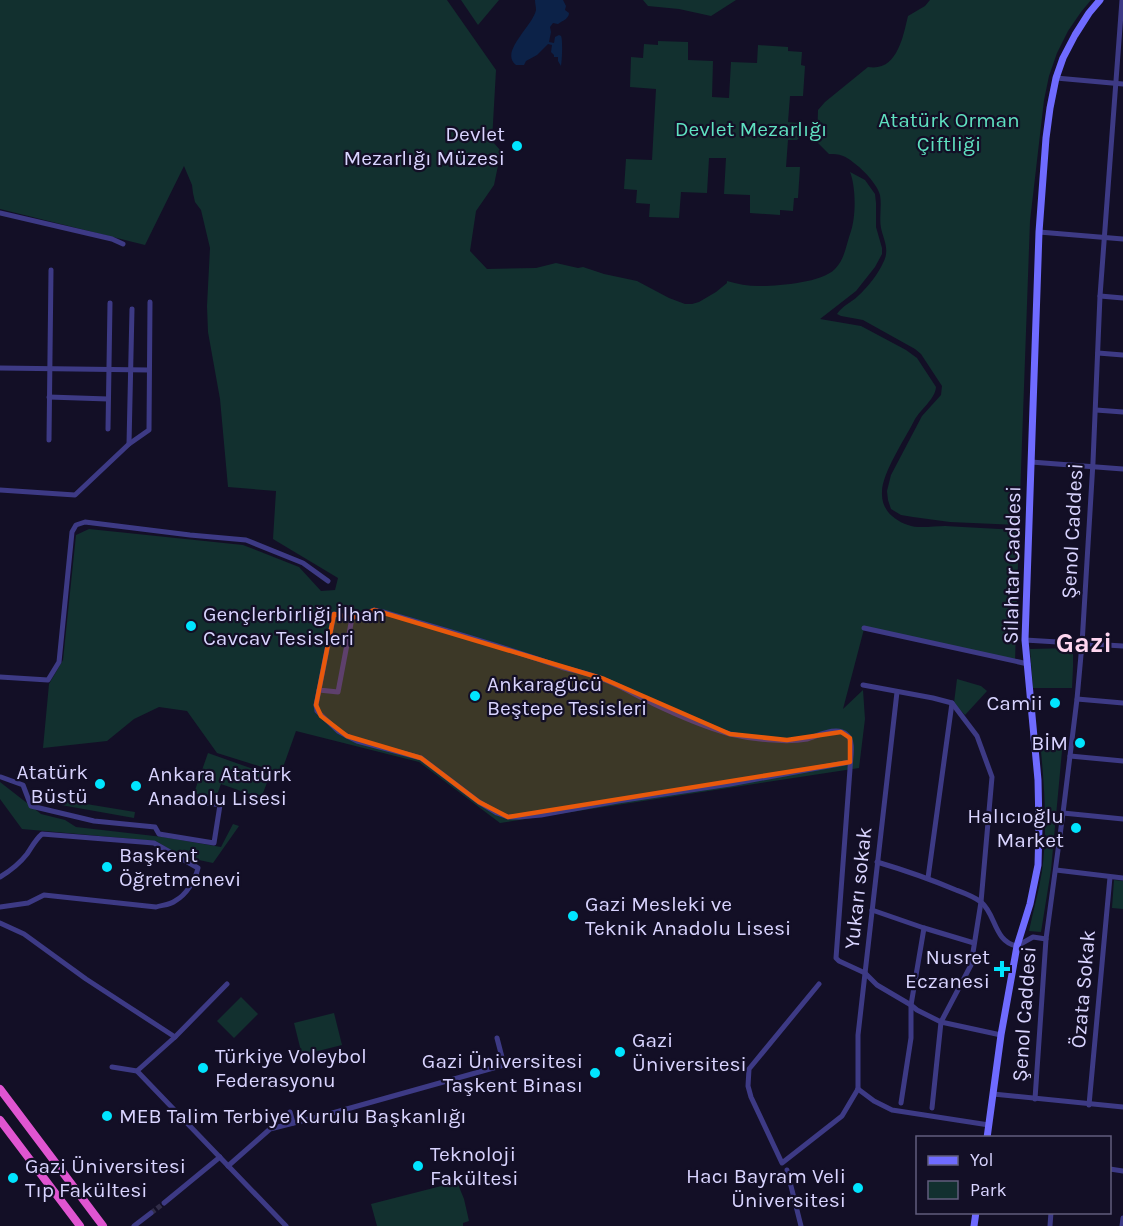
<svg xmlns="http://www.w3.org/2000/svg" width="1123" height="1226" viewBox="0 0 1123 1226" font-family="Karla,sans-serif">
  <style>
    .green { fill: #12302f }
    .water { fill: #0c2248 }
    .lines { fill: none; stroke-linecap: round; stroke-linejoin: round }
    .minor-tunnel { stroke: #312d47; stroke-width: 5; stroke-dasharray: 5 2.5; stroke-linecap: butt }
    .minor { stroke: #3d3a85; stroke-width: 5 }
    .secondary { stroke: #6f6bff; stroke-width: 7 }
    .trunk { stroke: #e055d1; stroke-width: 8 }
    .marked { fill: #e8590c; fill-opacity: 0.2; stroke: #e8590c; stroke-width: 4.5; stroke-linejoin: round }
    .poi-dot { fill: #00e5ff; stroke: #130f26; stroke-width: 2 }
    .labels { text-anchor: middle; dominant-baseline: central; stroke-width: 4.5; stroke-linejoin: round; paint-order: stroke }
    .park-label { font-size: 21px; fill: #5fe0c0; stroke: #130f26 }
    .poi-label { font-size: 21px; fill: #d9d4ff; stroke: #130f26; text-anchor: start }
    .street-label { font-size: 21px; fill: #d9d4ff; stroke: #130f26 }
    .district-label { font-size: 27px; font-weight: bold; fill: #ffd6f0; stroke: #130f26 }
  </style>
  <rect width="100%" height="100%" fill="#130f26"/>
  <!-- green -->
  <g class="green">
    <path d="M0,0H447L496,70L492,141L501,151L494,185L476,211L470,251L487,269L536,268L556,263L578,268L583,267L604,274L637,281L669,298L685,304H692L699,302L716,292L727,283V281C737,284 748,286 759,286C778,286 821,283 835,269C845,259 846,245 851,231C856,216 856,187 850,172L865,180L875,194L876,203V227L882,248V254L875,267L856,291L820,319L861,326L906,350L917,358L936,387C935,400 920,409 914,421C905,439 882,473 882,492C881,509 893,520 908,525C918,529 933,526 945,526C969,527 994,529 1019,530L1015,662L864,629L843,709L863,690L865,719L859,768L500,823L419,762L296,731L281,773L217,753L187,711L159,707L134,719L107,741L43,748L49,684L63,660L76,535L89,529L243,545L299,567L321,591L335,590L338,578L273,539L276,491L228,487L220,399L208,332L207,306L210,248L201,210L195,202L193,193L192,185L184,166L145,245L0,209Z"/>
    <polygon points="461,0 499,0 478,25"/>
    <polygon points="643,0 736,0 711,16 679,9 648,6"/>
    <path d="M930,0H1091L1081,12L1068,31L1057,53L1049,76L1044,100L1030,221L1019,525L950,522L913,517L901,515L891,509L888,500L887,491L891,475L922,416L941,395L942,386L921,354L915,349L863,320L841,316L837,314C842,306 852,302 858,296C868,287 878,274 883,263C890,250 884,241 881,228C879,217 882,206 880,195C877,182 855,161 843,156C838,154 834,154 829,154L817,142L818,110L825,102L868,67C897,72 903,37 908,16L925,6Z"/>
    <polygon points="658,41 688,42 688,60 713,61 712,97 729,98 731,62 757,63 758,45 788,47 788,51 802,52 801,65 805,66 803,96 790,96 788,122 798,123 802,128 801,136 797,140 788,140 786,167 800,167 798,198 794,198 793,211 780,210 780,215 750,213 750,195 724,194 726,158 709,158 707,193 681,192 679,218 649,217 650,204 636,203 637,190 624,189 626,159 652,160 656,89 630,87 631,57 643,58 644,44 658,45"/>
    <polygon points="1073,648 1073,667 1072,688 1033,688 1030,649"/>
    <polygon points="957,679 981,686 987,691 965,715 954,703"/>
    <path d="M1040,740H1063L1051,870L1041,932L1029,931C1033,911 1039,891 1042,871C1048,828 1044,783 1040,740Z"/>
    <polygon points="208,753 270,775 261,798 221,784 215,800 194,793"/>
    <polygon points="0,782 41,814 65,820 76,827 163,837 221,847 233,824 239,826 213,863 180,856 156,841 22,829 0,799"/>
    <polygon points="62,800 135,812 134,818 61,805"/>
    <polygon points="1114,880 1123,881 1123,909 1112,908"/>
    <polygon points="241,997 258,1014 234,1038 217,1021"/>
    <polygon points="334,1013 342,1045 302,1055 294,1023"/>
    <polygon points="457,1182 464,1199 469,1221 463,1223 463,1226 377,1226 371,1204"/>
  </g>
  <!-- water -->
  <path class="water" d="M535,0H563L566,6L565,10L569,13C569,19 562,21 558,24L553,23L550,27L551,32L549,42L554,43L555,37L559,35L561,36C563,40 562,60 561,66L558,61V57H554V55L551,52L552,45L548,44L537,55L526,61L524,65H516C499,52 533,26 536,10C536,7 535,3 535,0Z"/>
  <g class="lines">
    <!-- minor-tunnel -->
    <polyline class="minor-tunnel" points="151,1213 164,1203"/>
    <!-- minor -->
    <g class="minor">
      <polyline points="1056,78 1123,84"/>
      <polyline points="0,213 112,239 123,244"/>
      <polyline points="1039,232 1123,239"/>
      <polyline points="1100,296 1123,298"/>
      <polyline points="1098,353 1123,355"/>
      <polyline points="0,368 149,370"/>
      <polyline points="49,397 108,399"/>
      <polyline points="1096,410 1123,412"/>
      <polyline points="108,429 110,303"/>
      <polyline points="49,440 51,270"/>
      <polyline points="129,444 132,309"/>
      <polyline points="1031,462 1123,469"/>
      <polyline points="0,490 75,495 129,444 149,430 150,302"/>
      <polygon points="334,614 352,618 338,692 319,690"/>
      <path d="M352,618L374,610L383,612C442,629 502,646 561,667C575,671 591,674 605,680C621,686 637,696 654,704C677,715 705,727 730,734C752,739 785,743 807,739C818,736 836,726 846,734C855,740 850,760 850,769L836,958L839,961L865,973L877,985L911,1005L917,1010L941,1022L1001,1035"/>
      <polyline points="864,628 1028,664"/>
      <polyline points="1025,640 1123,646"/>
      <polyline points="0,677 48,680 59,662 72,532 76,525 85,522 190,535 246,540 303,563 328,581"/>
      <polyline points="863,685 933,698 952,703 977,736 992,777 981,902 971,965 941,1022 932,1108"/>
      <polyline points="319,690 316,705 317,711 338,731 347,736 357,741 421,758 479,802 497,813 508,817 519,817 541,815 618,801 730,784 850,762"/>
      <polyline points="1077,699 1123,703"/>
      <polyline points="1070,756 1123,761"/>
      <polyline points="1,777 23,785 31,806 94,821 155,827 159,834 214,843 220,805 188,800"/>
      <polyline points="1063,813 1123,819"/>
      <path d="M877,862C904,870 930,879 956,890C964,893 973,896 981,902C996,914 994,942 1017,946L1033,937L1046,939"/>
      <polyline points="1056,870 1123,878"/>
      <path d="M0,877C10,871 20,863 27,854C32,847 35,840 42,834L154,843L198,868C195,881 186,895 175,901C170,905 162,905 156,907L44,895L28,903L0,907"/>
      <polyline points="928,878 952,703"/>
      <polyline points="872,910 924,928 974,943"/>
      <polyline points="0,923 24,934 86,979 175,1037"/>
      <polyline points="819,984 749,1069 748,1086 751,1097 782,1163 842,1116 858,1089"/>
      <polyline points="112,1067 137,1071 286,1226"/>
      <polyline points="137,1071 175,1037 227,984"/>
      <polyline points="858,1089 858,1035 897,692"/>
      <polyline points="858,1089 874,1101 892,1110 989,1125"/>
      <polyline points="993,1094 1123,1107"/>
      <polyline points="1035,1099 1046,939 1063,813 1077,699 1082,644 1093,462 1100,296 1122,0"/>
      <polyline points="901,1103 911,1038 911,1005 924,928"/>
      <polyline points="1089,1105 1110,877"/>
      <polyline points="290,1112 293,1123"/>
      <polyline points="228,1166 270,1129 329,1114 504,1065 497,1038"/>
      <polyline points="1110,1169 1123,1171"/>
      <polyline points="787,1170 801,1226"/>
      <polyline points="164,1203 220,1157"/>
      <polyline points="134,1226 151,1213"/>
      <polyline points="1050,1226 1051,1212"/>
      <polyline points="1122,1226 1123,1218"/>
    </g>
    <!-- secondary -->
    <g class="secondary">
      <polyline points="987,1138 1001,1035 1017,946 1030,904 1038,865 1039,827 1038,780 1025,640 1039,232 1046,138 1050,108 1056,78 1063,58 1075,35 1089,13 1100,0"/>
      <polyline points="974,1226 976,1212"/>
    </g>
    <!-- trunk -->
    <g class="trunk">
      <polyline points="0,1089 103,1226"/>
      <polyline points="0,1120 80,1226"/>
    </g>
  </g>
  <!-- marked area -->
  <path class="marked" d="M374,610L604,679L730,734L787,740L841,732L850,738V762L508,817L479,802L421,758L347,736L321,716L316,705L334,614L352,618Z"/>
  <!-- markers -->
  <g class="poi-dot">
    <circle cx="517" cy="146" r="6"/>
    <circle cx="191" cy="626" r="6"/>
    <circle cx="475" cy="696" r="6"/>
    <circle cx="1055" cy="703" r="6"/>
    <circle cx="1080" cy="743" r="6"/>
    <circle cx="100" cy="784" r="6"/>
    <circle cx="136" cy="786" r="6"/>
    <circle cx="1076" cy="828" r="6"/>
    <circle cx="107" cy="867" r="6"/>
    <circle cx="573" cy="916" r="6"/>
    <path d="M999 960h6v6h6v6h-6v6h-6v-6h-6v-6h6z"/>
    <circle cx="620" cy="1052" r="6"/>
    <circle cx="203" cy="1068" r="6"/>
    <circle cx="595" cy="1073" r="6"/>
    <circle cx="107" cy="1116" r="6"/>
    <circle cx="418" cy="1166" r="6"/>
    <circle cx="13" cy="1178" r="6"/>
    <circle cx="858" cy="1188" r="6"/>
  </g>
  <g class="labels">
    <!-- park labels -->
    <g class="park-label">
      <text x="949" y="120">Atatürk Orman<tspan x="949" dy="24">Çiftliği</tspan></text>
      <text x="751" y="129">Devlet Mezarlığı</text>
    </g>
    <!-- poi labels -->
    <g class="poi-label">
      <text x="505" y="134" text-anchor="end">Devlet<tspan x="505" dy="24">Mezarlığı Müzesi</tspan></text>
      <text x="203" y="614">Gençlerbirliği İlhan<tspan x="203" dy="24">Cavcav Tesisleri</tspan></text>
      <text x="487" y="684">Ankaragücü<tspan x="487" dy="24">Beştepe Tesisleri</tspan></text>
      <text x="1043" y="703" text-anchor="end">Camii</text>
      <text x="1068" y="743" text-anchor="end">BİM</text>
      <text x="88" y="772" text-anchor="end">Atatürk<tspan x="88" dy="24">Büstü</tspan></text>
      <text x="148" y="774">Ankara Atatürk<tspan x="148" dy="24">Anadolu Lisesi</tspan></text>
      <text x="1064" y="816" text-anchor="end">Halıcıoğlu<tspan x="1064" dy="24">Market</tspan></text>
      <text x="119" y="855">Başkent<tspan x="119" dy="24">Öğretmenevi</tspan></text>
      <text x="585" y="904">Gazi Mesleki ve<tspan x="585" dy="24">Teknik Anadolu Lisesi</tspan></text>
      <text x="990" y="957" text-anchor="end">Nusret<tspan x="990" dy="24">Eczanesi</tspan></text>
      <text x="632" y="1040">Gazi<tspan x="632" dy="24">Üniversitesi</tspan></text>
      <text x="215" y="1056">Türkiye Voleybol<tspan x="215" dy="24">Federasyonu</tspan></text>
      <text x="583" y="1061" text-anchor="end">Gazi Üniversitesi<tspan x="583" dy="24">Taşkent Binası</tspan></text>
      <text x="119" y="1116">MEB Talim Terbiye Kurulu Başkanlığı</text>
      <text x="430" y="1154">Teknoloji<tspan x="430" dy="24">Fakültesi</tspan></text>
      <text x="25" y="1166">Gazi Üniversitesi<tspan x="25" dy="24">Tıp Fakültesi</tspan></text>
      <text x="846" y="1176" text-anchor="end">Hacı Bayram Veli<tspan x="846" dy="24">Üniversitesi</tspan></text>
    </g>
    <!-- street labels -->
    <g class="street-label">
      <text transform="translate(1072 531) rotate(-87)">Şenol Caddesi</text>
      <text transform="translate(1012 565) rotate(-89)">Silahtar Caddesi</text>
      <text transform="translate(858 888) rotate(-84)">Yukarı sokak</text>
      <text transform="translate(1083 989) rotate(-85)">Özata Sokak</text>
      <text transform="translate(1024 1014) rotate(-86)">Şenol Caddesi</text>
    </g>
    <!-- district labels -->
    <g class="district-label">
      <text x="1084" y="643">Gazi</text>
    </g>
  </g>
  <!-- legend -->
  <rect x="916" y="1136" width="195" height="78" fill="#130f26" stroke="#625e7d" stroke-width="1.5"/>
  <rect x="928" y="1156" width="30" height="9" fill="#6f6bff" stroke="#625e7d" stroke-width="1.5"/>
  <text x="970" y="1166" font-size="18" fill="#d9d4ff">Yol</text>
  <rect x="928" y="1181" width="30" height="18" fill="#12302f" stroke="#625e7d" stroke-width="1.5"/>
  <text x="970" y="1196" font-size="18" fill="#d9d4ff">Park</text>
</svg>
